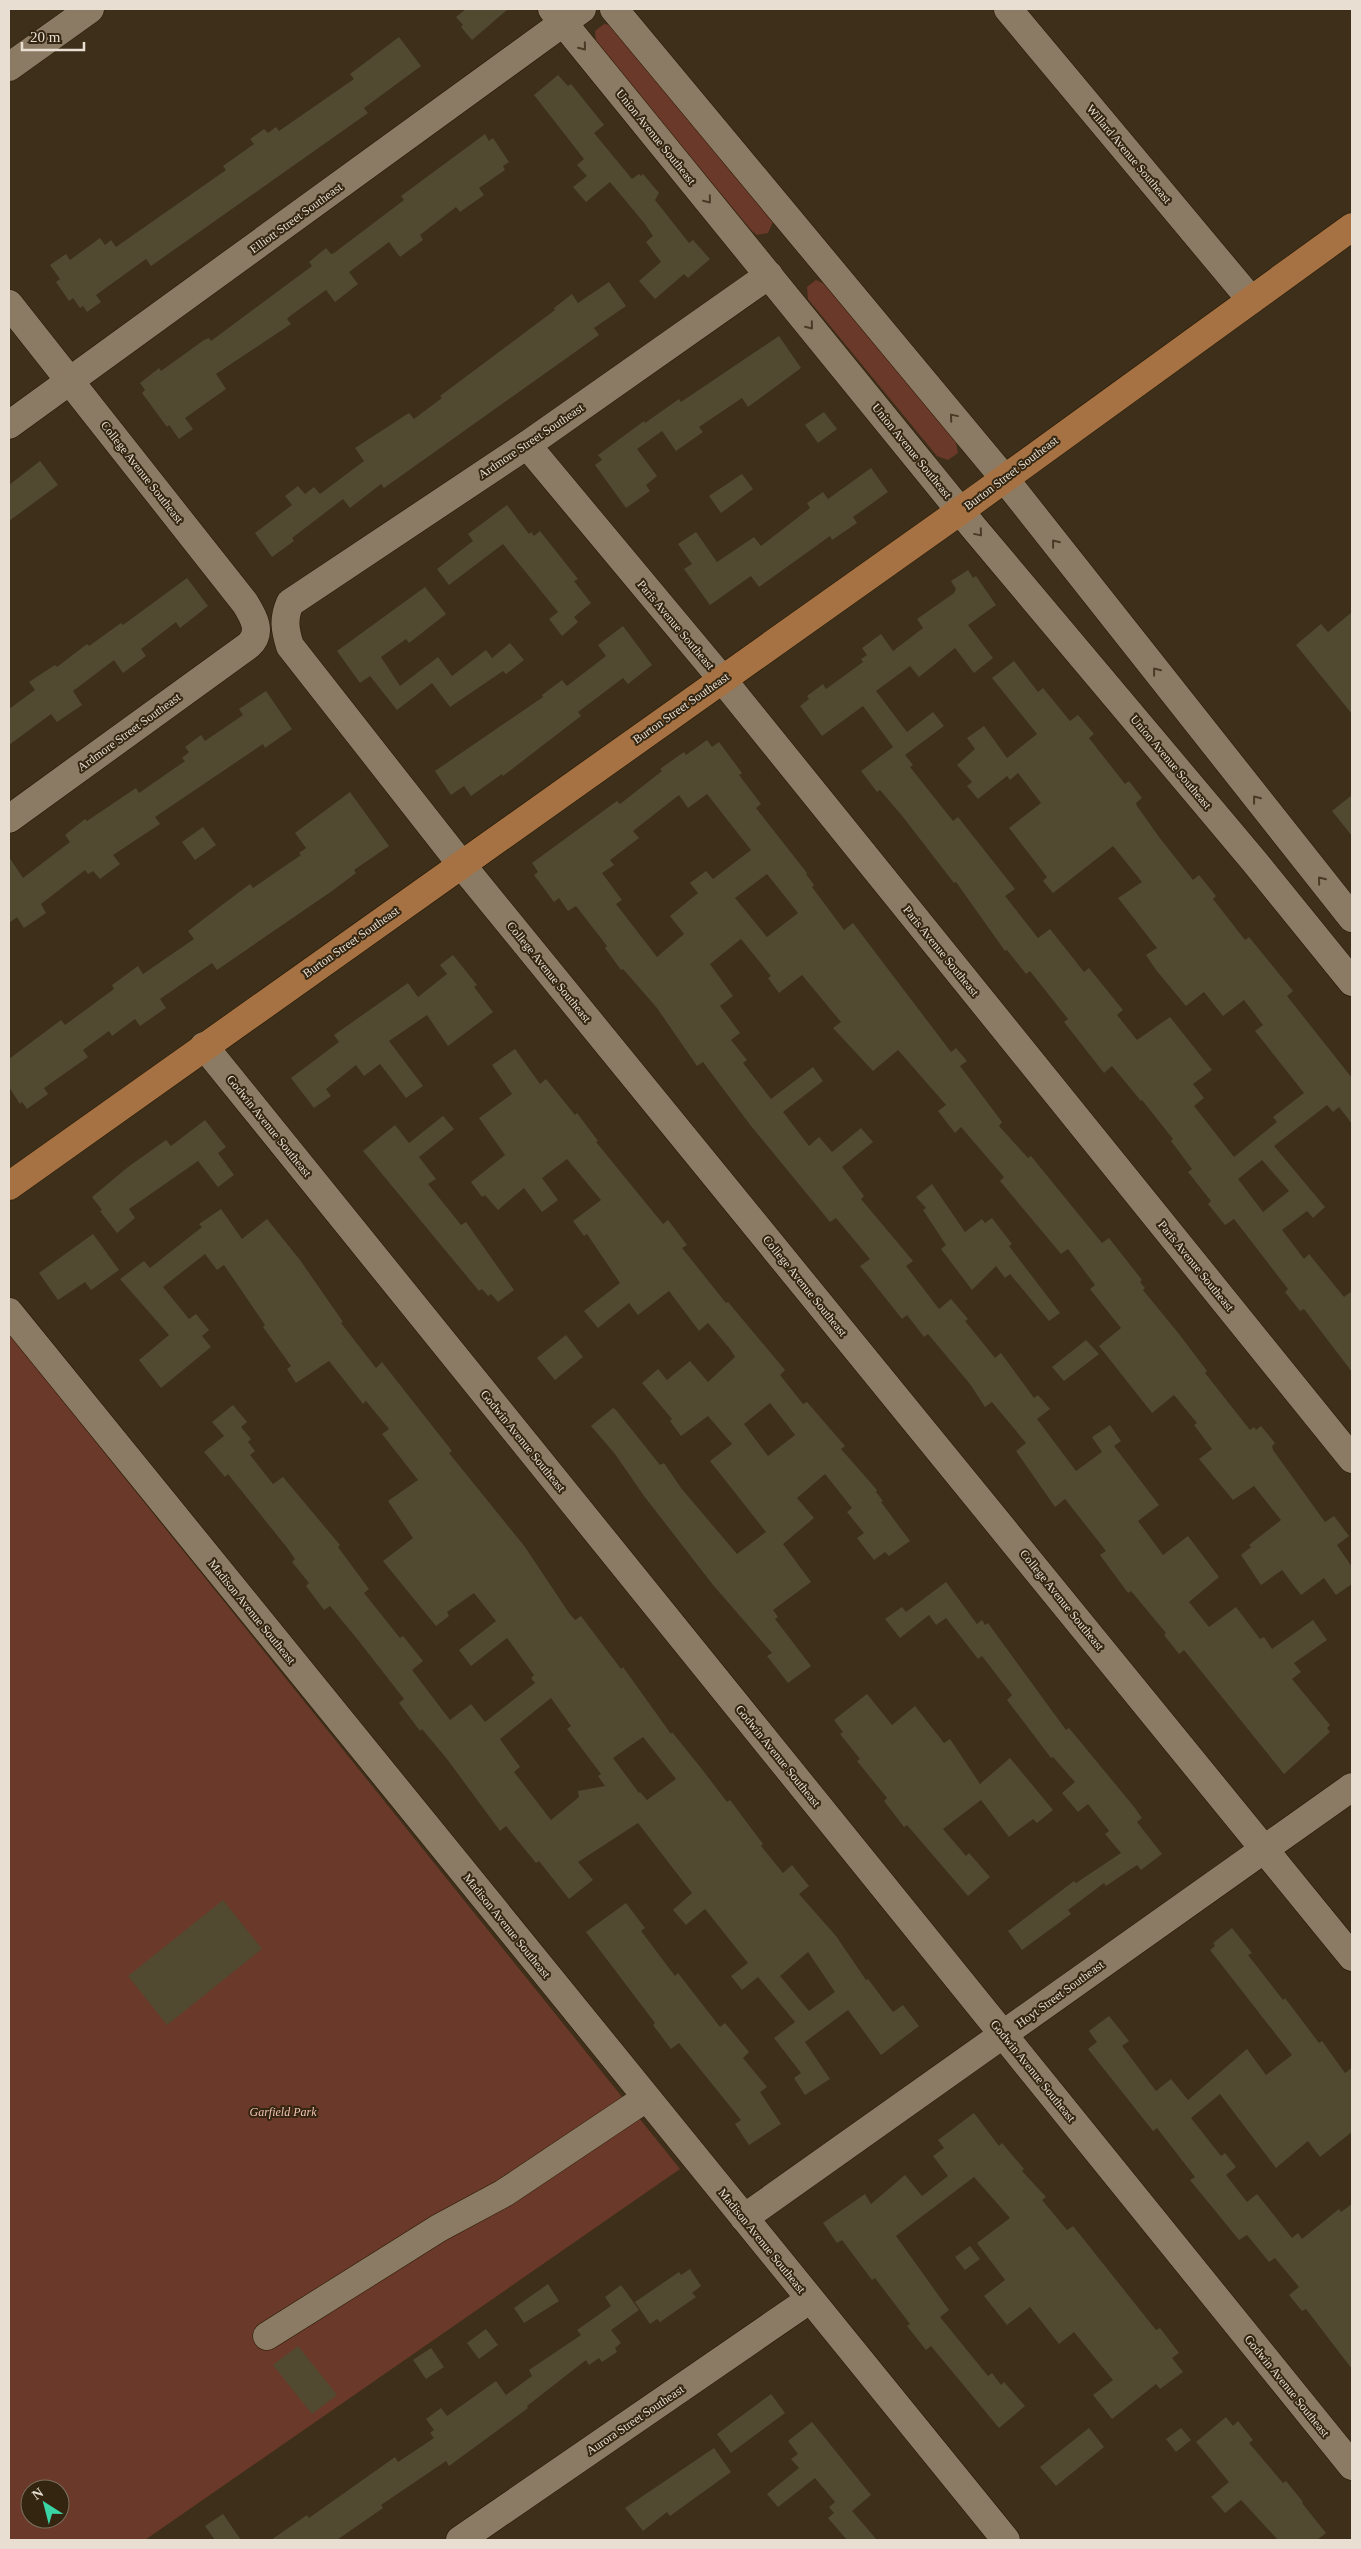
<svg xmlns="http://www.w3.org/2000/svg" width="1361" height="2549" viewBox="0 0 1361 2549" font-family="Georgia,serif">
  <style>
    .green { fill: #6a3929; fill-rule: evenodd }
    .building { fill: #514a31; fill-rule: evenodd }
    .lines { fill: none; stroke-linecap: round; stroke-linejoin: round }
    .minor-casing { stroke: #241703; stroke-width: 29 }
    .major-casing { stroke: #241703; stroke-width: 29 }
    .minor { stroke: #8c7b64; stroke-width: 28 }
    .major { stroke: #a67243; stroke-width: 28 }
    .oneway { stroke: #493a25 }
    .labels { text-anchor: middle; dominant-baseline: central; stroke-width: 4; stroke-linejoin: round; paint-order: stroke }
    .street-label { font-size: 12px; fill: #e8dfd2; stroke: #332510 }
    .park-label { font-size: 12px; font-style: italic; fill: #f4c4b5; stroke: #332510 }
  </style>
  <rect width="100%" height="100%" fill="#3d2f1a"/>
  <!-- green -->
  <g class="green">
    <polygon points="604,24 610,25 770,217 773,222 768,233 757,235 752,231 596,43 595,31"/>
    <polygon points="816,280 827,285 956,442 958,453 948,460 937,456 808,299 807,287"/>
    <path d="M9,1334L680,2169L145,2540H9ZM30,2489H60V2519H30Z"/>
  </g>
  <!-- building -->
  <g class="building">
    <polygon points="466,9 508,9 472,40 461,27 463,25 456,17"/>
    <polygon points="399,37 421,66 364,108 368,113 151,266 146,259 96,295 101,302 87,312 83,306 80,308 73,298 69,301 56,282 60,279 50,265 66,254 70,260 100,238 105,245 111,240 116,247 226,170 223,166 254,144 250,139 264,129 268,133 276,127 279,131 354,79 350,74"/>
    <polygon points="558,75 568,86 571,84 604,125 594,133 632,179 639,174 641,176 643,174 659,193 655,200 689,243 693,240 710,259 688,278 684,274 655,299 639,281 661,262 646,242 653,236 645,224 610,182 586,202 573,187 587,176 577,165 584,159 534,95"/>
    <polygon points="485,134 489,141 493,138 509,162 503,166 505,170 479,188 484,195 460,212 456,207 420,235 423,240 400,257 389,242 349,272 358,284 335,302 326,290 290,316 287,319 291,324 216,374 226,389 185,418 193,429 179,439 169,425 167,427 142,393 145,390 140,383 159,368 161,371 204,340 209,338 211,341 312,266 309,262 326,248 331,254 334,253 404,200 401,196"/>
    <polygon points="609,282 626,306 594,328 599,335 384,488 381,484 350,508 343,499 292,538 294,541 272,557 255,533 292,505 285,496 298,486 305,494 314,487 320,494 364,461 355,448 409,413 414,419 442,398 440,396 555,310 554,308 572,294 578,303"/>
    <polygon points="779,336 801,368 748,407 742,398 699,427 703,432 676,451 662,431 637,449 657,476 646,485 650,491 626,508 595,465 602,460 598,455 644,421 645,423 679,399 681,402"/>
    <polygon points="824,412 837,429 818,443 805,425"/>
    <polygon points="40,461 58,485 9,521 9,485"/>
    <polygon points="871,468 888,492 853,517 857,523 832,540 830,536 759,587 751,576 710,605 684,569 692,564 678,544 696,532 717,562 754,537 761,546 810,508 807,503 823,492 828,499"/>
    <polygon points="742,474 753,489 721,513 709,496"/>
    <polygon points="507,505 529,534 531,532 534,536 540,531 578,579 574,581 591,603 574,617 578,622 562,636 549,619 558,612 503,544 449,585 437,569 473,541 468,534"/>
    <path d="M968,570L973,578L976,576L996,605L968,625L993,658L974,673L955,648L919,677L910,666L876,691L907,732L933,712L944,726L905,755L913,765L910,767L953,821L958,817L1015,889L1005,896L1038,938L1050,929L1084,972L1089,968L1123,1010L1117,1015L1137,1040L1170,1017L1212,1070L1193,1084L1204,1098L1194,1106L1234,1157L1277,1122L1273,1117L1304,1093L1255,1031L1263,1025L1244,1000L1223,1016L1204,992L1186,1006L1156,970L1146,955L1157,948L1118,898L1142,882L1113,846L1053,893L1043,881L1047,877L1009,828L1041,803L1018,773L1010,780L1007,776L978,799L967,786L972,782L957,765L975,749L967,738L984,726L1007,758L1037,734L992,678L1014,661L1038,692L1043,688L1070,721L1078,715L1094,734L1089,738L1125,784L1129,781L1142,798L1136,803L1137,806L1159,837L1193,880L1199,875L1216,896L1213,899L1245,940L1249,937L1293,991L1287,996L1352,1078V1124L1339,1107L1333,1112L1327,1105L1274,1146L1325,1207L1313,1218L1307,1211L1282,1230L1304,1259L1309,1254L1344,1297L1352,1291V1372L1304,1309L1300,1311L1285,1292L1288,1289L1234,1219L1225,1225L1208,1204L1211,1201L1188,1172L1192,1169L1171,1141L1173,1139L1142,1100L1141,1101L1112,1066L1104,1073L1064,1022L1068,1019L1030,971L1026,974L1007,950L1005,951L956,882L954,883L903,817L880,790L877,792L861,771L893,747L863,706L822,736L800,706L809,699L807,696L823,684L826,689L863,662L861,659L867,655L862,648L881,634L893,651L923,628L917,619L954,593L956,589L951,581ZM1262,1160L1289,1191L1263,1212L1238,1179Z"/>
    <polygon points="187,578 208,606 180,628 176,622 141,649 146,656 123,673 114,660 73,691 82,705 57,722 51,714 9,745 9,709 35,690 29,682 55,665 57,667 87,644 89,646 121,623 123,625"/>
    <polygon points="425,587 446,614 409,643 406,639 381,657 400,686 438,657 452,676 486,650 492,658 510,643 524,660 506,674 503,671 450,707 432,683 397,710 370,676 360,683 337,651"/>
    <polygon points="1352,612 1352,714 1296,645 1321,624 1328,632"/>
    <polygon points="623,626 652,665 628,684 623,678 578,712 581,716 503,776 502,774 471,796 464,786 451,795 435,771 543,697 542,695 562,680 567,686 606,656 598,645"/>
    <polygon points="266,691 292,729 265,748 263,744 155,817 160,824 113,855 120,864 100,879 93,871 88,874 85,870 41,904 46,913 24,928 17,917 9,923 9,857 23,878 70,842 65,835 85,819 87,821 136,788 139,793 185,761 182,758 189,752 185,747 201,735 205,741 243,715 239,709"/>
    <path d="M707,740L712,747L719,742L742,773L739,775L761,804L756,808L807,873L806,874L814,885L812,887L844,930L853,923L951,1052L956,1048L967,1061L960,1066L1002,1122L999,1126L1028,1158L1031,1156L1102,1243L1109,1238L1142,1280L1140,1282L1145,1288L1143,1290L1179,1334L1207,1371L1205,1373L1250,1430L1254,1427L1256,1430L1261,1426L1275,1443L1272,1446L1273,1450L1325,1522L1334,1516L1349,1536L1337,1545L1352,1567V1584L1336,1595L1324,1578L1301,1595L1282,1570L1261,1585L1241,1555L1251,1547L1249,1545L1281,1520L1254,1486L1233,1500L1199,1459L1212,1449L1194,1425L1197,1423L1174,1395L1152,1413L1099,1346L1121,1328L1090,1289L1095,1285L1068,1249L1061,1254L1000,1181L1004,1177L961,1127L955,1133L938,1111L946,1105L898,1050L873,1071L833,1028L841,1022L802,975L779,993L768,978L771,976L741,939L710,964L733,996L720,1006L740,1033L731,1040L747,1060L743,1063L771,1099L813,1067L823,1081L783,1112L809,1146L819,1137L832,1152L861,1128L873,1142L842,1167L864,1196L861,1199L913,1261L906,1266L939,1309L951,1299L968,1319L965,1321L995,1358L1001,1353L1034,1398L1038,1395L1050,1409L1037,1419L1076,1471L1102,1452L1092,1437L1110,1425L1121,1441L1114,1446L1159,1505L1138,1521L1163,1555L1188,1536L1219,1577L1189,1602L1209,1627L1236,1607L1260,1639L1264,1637L1272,1649L1313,1620L1327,1640L1294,1663L1301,1672L1292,1679L1330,1725L1327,1728L1330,1732L1284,1774L1184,1650L1179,1654L1164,1635L1166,1633L1131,1591L1128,1593L1100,1555L1106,1551L1065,1499L1055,1507L1016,1451L1026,1443L992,1402L985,1407L970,1384L928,1334L924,1337L907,1315L902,1319L860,1266L870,1259L836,1218L830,1222L751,1126L703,1062L697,1066L657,1008L623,969L621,970L605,948L607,946L576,906L568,911L559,898L554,902L534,875L538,872L532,863L617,801L620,804L662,771L660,769L684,752L686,755ZM707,794L751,850L713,879L706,871L690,883L698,893L670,916L684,934L657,957L616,904L622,900L602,873L614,865L610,860L639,838L633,831L679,795L688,808ZM767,874L798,913L767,937L735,898Z"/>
    <polygon points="350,792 389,846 354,870 356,873 332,891 217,970 212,963 160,999 166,1008 140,1026 135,1019 112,1036 109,1031 83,1050 88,1057 44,1088 48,1094 27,1109 22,1102 20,1104 9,1087 9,1059 61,1020 65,1025 114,989 112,985 138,966 143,974 194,939 188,931 222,905 250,884 253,888 301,855 299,853 306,848 295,833"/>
    <polygon points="1352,795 1352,836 1332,811"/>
    <polygon points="203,827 216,845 195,860 182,842"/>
    <polygon points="453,955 477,985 474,987 493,1012 448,1046 427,1015 389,1041 423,1086 406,1098 380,1064 364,1076 356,1065 326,1089 331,1096 314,1108 291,1078 339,1042 334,1035 408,983 418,997 447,974 440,965"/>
    <path d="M515,1049L540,1084L546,1079L575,1115L577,1113L598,1141L596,1142L663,1224L668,1220L687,1245L682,1248L726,1303L728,1302L785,1370L780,1375L803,1404L807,1402L845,1446L841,1449L877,1490L876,1492L883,1501L881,1502L910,1541L889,1556L885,1552L874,1560L857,1538L864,1533L847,1512L852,1508L825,1474L797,1498L814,1518L783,1544L811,1582L773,1610L778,1617L775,1619L811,1666L788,1683L767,1656L772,1653L713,1585L644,1496L615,1454L591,1426L613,1408L616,1410L660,1465L664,1463L681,1488L737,1554L766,1532L710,1461L732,1444L708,1416L681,1436L670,1421L672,1419L642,1383L658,1369L667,1380L690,1361L708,1382L735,1357L730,1349L708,1323L699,1331L669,1291L638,1315L629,1303L598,1328L584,1311L620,1283L587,1234L584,1236L573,1221L601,1200L567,1159L542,1178L558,1200L542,1212L524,1188L498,1210L485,1195L482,1197L471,1182L505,1155L479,1118L512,1094L492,1065ZM770,1403L795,1435L768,1456L744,1424Z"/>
    <polygon points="443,1116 454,1129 419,1157 436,1179 428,1184 461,1225 466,1222 514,1290 498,1302 491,1294 488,1296 482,1289 479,1291 363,1151 395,1125 409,1143"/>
    <polygon points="205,1120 226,1147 218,1153 234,1175 218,1187 198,1161 129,1209 135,1218 117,1233 100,1211 102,1210 92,1197 128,1167 166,1140 171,1146"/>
    <polygon points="932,1184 965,1232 982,1219 985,1223 992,1218 1012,1244 1009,1246 1060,1313 1049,1321 1010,1274 1005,1278 996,1266 972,1290 941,1249 946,1245 923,1210 926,1208 916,1197"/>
    <path d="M221,1209L242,1239L267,1219L300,1260L343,1322L341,1323L376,1368L382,1362L426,1418L452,1451L449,1453L525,1547L569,1613L575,1620L581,1616L621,1669L623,1667L671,1734L672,1732L701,1768L727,1802L730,1800L763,1844L761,1846L783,1873L792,1865L809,1886L799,1894L836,1936L866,1980L868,1979L893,2012L903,2005L919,2026L881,2055L848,2010L805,2042L830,2079L805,2095L794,2078L801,2073L774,2038L795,2022L758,1977L742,1990L731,1976L748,1963L705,1909L686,1925L673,1910L692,1893L638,1823L578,1862L593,1880L569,1899L539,1861L536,1863L506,1826L500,1831L447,1759L422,1729L420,1731L399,1703L404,1699L358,1640L330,1606L324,1610L306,1586L309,1583L292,1562L295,1559L288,1549L228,1474L225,1477L204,1452L224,1436L212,1422L233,1405L247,1422L241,1427L251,1439L248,1442L255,1451L250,1455L273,1484L283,1477L340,1545L338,1547L369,1589L364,1593L400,1638L403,1636L423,1661L412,1670L450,1720L471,1704L485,1722L535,1683L531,1678L534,1675L507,1638L471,1666L459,1650L496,1621L474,1593L447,1612L449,1616L436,1626L383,1561L413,1538L388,1501L418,1480L382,1434L389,1429L366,1401L363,1404L329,1361L296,1383L287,1369L291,1366L263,1327L265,1325L224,1265L217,1270L205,1254L163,1287L189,1319L196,1314L209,1330L202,1336L211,1347L161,1388L139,1360L169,1335L120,1279L144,1261L150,1268L202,1227L199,1224ZM551,1698L571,1726L567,1729L601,1774L598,1776L605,1786L578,1791L579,1797L551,1820L514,1772L520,1767L500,1739ZM643,1737L676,1779L647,1800L640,1792L639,1793L613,1758ZM808,1952L835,1992L809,2011L780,1976Z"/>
    <polygon points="93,1234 119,1270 91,1290 85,1282 58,1300 39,1273"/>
    <polygon points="566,1335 583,1357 555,1380 537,1358"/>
    <polygon points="1086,1340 1099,1354 1064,1381 1052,1367"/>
    <polygon points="946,1582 977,1624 982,1620 985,1625 988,1623 1066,1730 1069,1728 1135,1808 1142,1818 1137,1822 1162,1854 1141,1870 1137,1865 1106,1886 1104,1883 1068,1910 1071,1914 1022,1950 1008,1931 1074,1881 1076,1883 1121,1853 1105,1834 1109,1831 1088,1804 1078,1812 1062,1793 1075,1782 1053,1757 1051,1758 1007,1700 1012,1695 982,1656 978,1659 946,1618 936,1625 929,1615 900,1638 885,1619 902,1607 906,1612"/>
    <polygon points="867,1694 892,1725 915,1706 944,1743 950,1739 980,1784 1010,1758 1053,1810 1037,1823 1033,1819 1009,1837 981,1800 943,1829 966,1856 969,1853 990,1877 968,1896 907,1825 904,1827 884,1801 887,1798 857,1761 860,1759 840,1734 843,1732 834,1720"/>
    <polygon points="223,1900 262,1949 167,2025 128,1976"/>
    <polygon points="626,1903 645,1928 641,1931 675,1976 678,1973 720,2027 725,2023 749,2052 743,2058 767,2087 760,2092 781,2124 749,2145 735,2124 741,2120 679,2043 671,2049 653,2025 655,2023 586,1932"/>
    <polygon points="1232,1928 1252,1953 1248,1955 1283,2000 1285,1998 1319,2043 1322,2041 1345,2073 1352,2068 1352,2132 1320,2157 1308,2141 1276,2168 1220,2094 1191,2118 1221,2156 1225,2153 1236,2167 1226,2175 1247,2202 1257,2194 1292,2238 1298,2233 1302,2239 1339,2209 1341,2212 1352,2204 1352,2369 1306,2309 1302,2311 1289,2295 1299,2287 1275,2258 1269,2262 1247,2235 1239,2240 1190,2180 1195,2177 1157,2128 1153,2131 1088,2049 1097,2042 1089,2031 1109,2016 1129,2041 1122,2046 1156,2091 1171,2079 1188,2100 1247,2049 1266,2075 1292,2055 1210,1950 1215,1946 1213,1943"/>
    <polygon points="974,2113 999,2146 1002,2143 1024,2169 1022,2171 1046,2197 1042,2200 1067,2230 1073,2226 1156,2330 1160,2328 1179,2353 1172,2358 1183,2372 1160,2389 1156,2384 1112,2419 1093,2395 1113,2380 1074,2332 1059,2344 1030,2307 1007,2325 984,2296 1005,2280 977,2243 1010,2218 974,2177 896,2236 949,2310 940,2317 988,2376 992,2373 1001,2385 1004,2382 1025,2406 999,2428 931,2346 926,2350 907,2326 910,2324 875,2278 872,2280 842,2240 837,2243 823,2223 865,2194 871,2204 905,2175 922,2196 948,2176 933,2156 944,2148 938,2140"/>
    <polygon points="970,2246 980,2259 965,2270 955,2257"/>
    <polygon points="690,2269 701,2286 692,2293 696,2297 660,2322 657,2319 650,2324 635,2302 679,2272 681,2275"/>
    <polygon points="548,2284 559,2301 524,2323 514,2308"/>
    <polygon points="621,2285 639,2310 611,2330 621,2343 615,2348 617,2352 602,2362 599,2358 589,2365 586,2360 527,2406 528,2408 479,2444 449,2466 446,2461 381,2505 383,2508 337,2540 271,2540 307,2515 309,2518 395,2457 398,2462 434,2438 430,2433 434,2430 426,2419 441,2408 447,2416 496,2381 506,2395 532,2376 529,2370 581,2335 577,2330 611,2306 605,2297"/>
    <polygon points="486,2329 498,2345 479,2359 467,2343"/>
    <polygon points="298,2346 337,2395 312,2414 273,2365"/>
    <polygon points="431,2348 444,2367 426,2379 413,2360"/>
    <polygon points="771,2394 785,2413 731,2453 717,2434"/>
    <polygon points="1226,2417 1233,2426 1238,2421 1253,2440 1249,2443 1283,2483 1286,2481 1303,2502 1302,2503 1326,2533 1317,2540 1278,2540 1241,2500 1225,2513 1211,2497 1229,2482 1196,2442"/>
    <polygon points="812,2422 871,2495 852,2511 877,2540 847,2540 828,2518 834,2513 829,2507 835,2502 815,2478 778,2507 767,2494 799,2468 791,2459 798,2454 788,2441"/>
    <polygon points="1089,2428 1104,2447 1056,2486 1040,2467"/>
    <polygon points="1181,2428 1191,2440 1176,2452 1166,2439"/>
    <polygon points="714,2448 731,2472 670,2516 667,2512 643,2531 625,2508"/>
    <polygon points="223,2514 241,2540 215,2540 205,2526"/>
  </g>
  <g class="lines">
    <defs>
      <g id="minor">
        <polyline points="552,9 974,528 1254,861 1352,982"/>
        <polyline points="614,9 1004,478 1352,918"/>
        <polyline points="1008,9 1251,300"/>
        <polyline points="9,67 90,9"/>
        <path d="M769,275L527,445L290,603C283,619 285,630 290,646L461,864L1352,1957"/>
        <path d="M9,304L245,603C253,616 263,632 249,645L9,819"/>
        <polyline points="9,425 582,9"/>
        <polyline points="527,445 722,679 1352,1459"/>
        <polyline points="204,1046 1352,2466"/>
        <polyline points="9,1312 1006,2540"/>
        <polyline points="744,2218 1352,1787"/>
        <polyline points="267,2336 439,2228 504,2193 646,2098"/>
        <polyline points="460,2540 809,2300"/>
      </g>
      <polyline id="major" points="9,1186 960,511 1352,227"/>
    </defs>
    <!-- minor casing -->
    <use href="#minor" class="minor-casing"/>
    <!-- major casing -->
    <use href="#major" class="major-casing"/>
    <!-- minor -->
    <use href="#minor" class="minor"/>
    <!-- major -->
    <use href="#major" class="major"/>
  </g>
  <!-- one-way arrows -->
  <defs><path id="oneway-chevron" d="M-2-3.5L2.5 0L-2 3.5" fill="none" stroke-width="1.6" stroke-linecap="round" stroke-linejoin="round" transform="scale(1.25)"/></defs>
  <g class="oneway">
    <use href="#oneway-chevron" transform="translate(583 47) rotate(51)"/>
    <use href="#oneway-chevron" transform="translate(708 200) rotate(51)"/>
    <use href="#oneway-chevron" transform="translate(810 326) rotate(51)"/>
    <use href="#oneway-chevron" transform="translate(953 417) rotate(-130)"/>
    <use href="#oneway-chevron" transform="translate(979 533) rotate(50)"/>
    <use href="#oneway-chevron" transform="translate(1055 543) rotate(-128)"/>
    <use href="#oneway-chevron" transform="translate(1156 671) rotate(-128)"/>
    <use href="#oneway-chevron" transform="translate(1256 799) rotate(-128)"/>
    <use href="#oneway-chevron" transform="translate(1321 880) rotate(-129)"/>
  </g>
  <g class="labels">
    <!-- street labels -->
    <g class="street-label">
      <text transform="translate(656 137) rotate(51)">Union Avenue Southeast</text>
      <text transform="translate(1129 154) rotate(50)">Willard Avenue Southeast</text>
      <text transform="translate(296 218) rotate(-36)">Elliott Street Southeast</text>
      <text transform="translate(531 441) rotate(-34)">Ardmore Street Southeast</text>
      <text transform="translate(912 451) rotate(51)">Union Avenue Southeast</text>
      <text transform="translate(142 472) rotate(52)">College Avenue Southeast</text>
      <text transform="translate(1011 473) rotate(-37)">Burton Street Southeast</text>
      <text transform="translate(676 625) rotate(50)">Paris Avenue Southeast</text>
      <text transform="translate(681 708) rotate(-35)">Burton Street Southeast</text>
      <text transform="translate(129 732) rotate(-36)">Ardmore Street Southeast</text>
      <text transform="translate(1171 762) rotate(50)">Union Avenue Southeast</text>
      <text transform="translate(351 942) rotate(-35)">Burton Street Southeast</text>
      <text transform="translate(941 951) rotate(51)">Paris Avenue Southeast</text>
      <text transform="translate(549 972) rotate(51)">College Avenue Southeast</text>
      <text transform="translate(269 1126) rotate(51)">Godwin Avenue Southeast</text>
      <text transform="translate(1196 1266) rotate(51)">Paris Avenue Southeast</text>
      <text transform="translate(805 1286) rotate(51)">College Avenue Southeast</text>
      <text transform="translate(523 1441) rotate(51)">Godwin Avenue Southeast</text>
      <text transform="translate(1062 1600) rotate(51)">College Avenue Southeast</text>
      <text transform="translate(252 1612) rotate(51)">Madison Avenue Southeast</text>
      <text transform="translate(778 1756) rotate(51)">Godwin Avenue Southeast</text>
      <text transform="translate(507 1926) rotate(51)">Madison Avenue Southeast</text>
      <text transform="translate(1060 1994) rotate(-36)">Hoyt Street Southeast</text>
      <text transform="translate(1033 2071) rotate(51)">Godwin Avenue Southeast</text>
      <text transform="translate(762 2241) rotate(51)">Madison Avenue Southeast</text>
      <text transform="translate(1287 2386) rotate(51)">Godwin Avenue Southeast</text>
      <text transform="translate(635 2420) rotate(-34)">Aurora Street Southeast</text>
    </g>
    <!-- park labels -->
    <g class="park-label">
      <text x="283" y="2112">Garfield Park</text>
    </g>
  </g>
  <!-- border -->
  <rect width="1361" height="2549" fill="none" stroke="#e8dfd2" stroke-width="20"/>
  <!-- north arrow -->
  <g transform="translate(45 2504) rotate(324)"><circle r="24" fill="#332510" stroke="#7b6f5e"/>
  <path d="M0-4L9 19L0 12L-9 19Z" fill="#3bd4a4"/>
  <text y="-8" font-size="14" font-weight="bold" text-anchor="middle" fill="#e8dfd2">N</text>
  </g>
  <!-- scale -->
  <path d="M22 42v8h62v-8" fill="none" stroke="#e8dfd2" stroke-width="2.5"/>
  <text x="30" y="42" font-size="15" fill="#e8dfd2" stroke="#332510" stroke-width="4" paint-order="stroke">20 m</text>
</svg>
